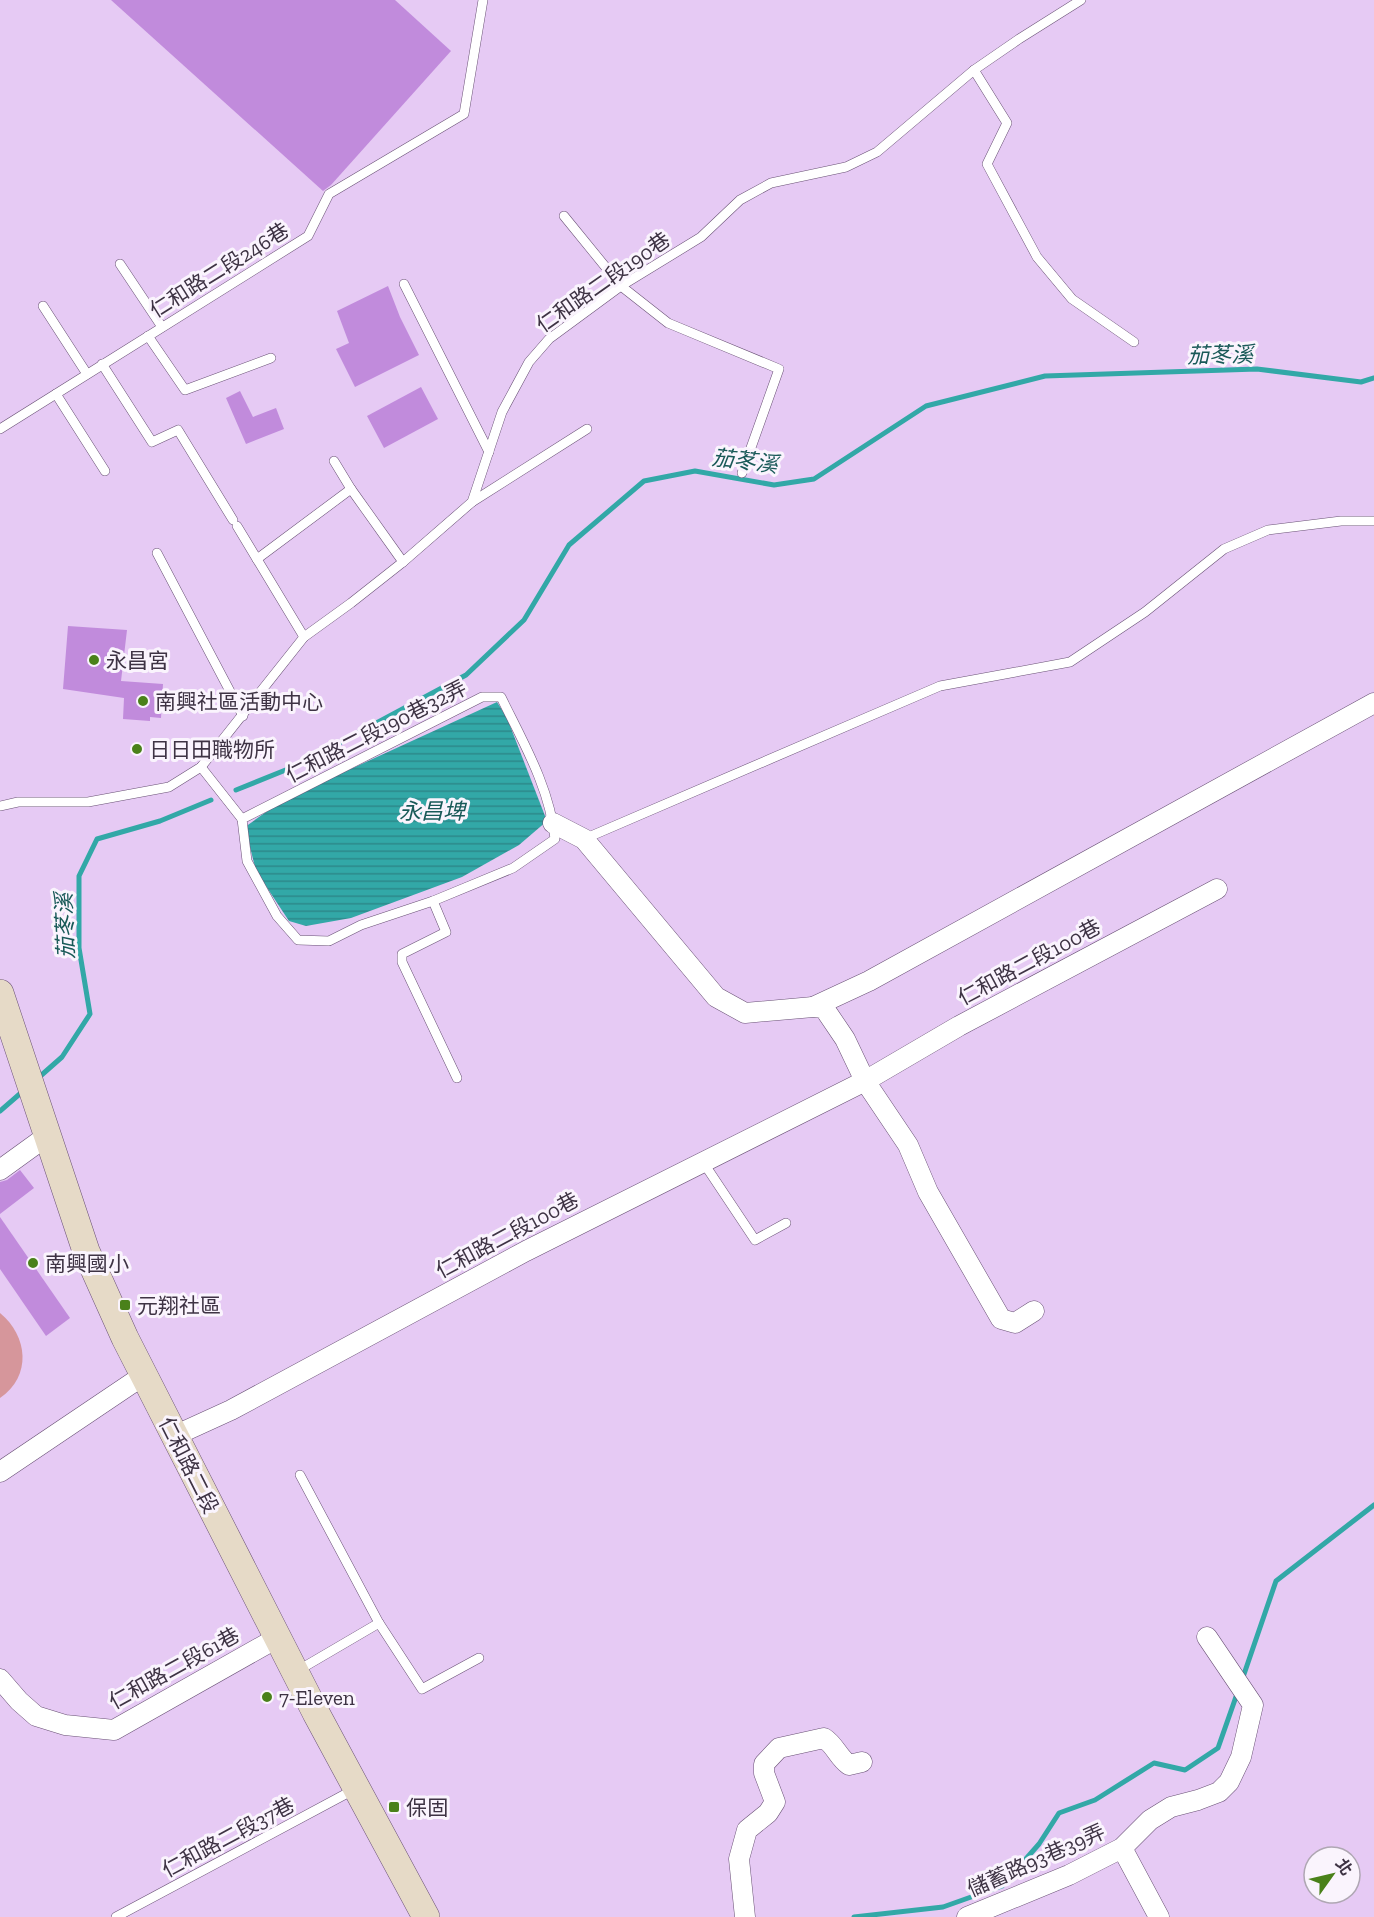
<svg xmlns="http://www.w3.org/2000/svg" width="1374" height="1917" viewBox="0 0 1374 1917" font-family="'Zilla Slab','Noto Sans TC',serif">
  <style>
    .grass { fill: #d6969b }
    .water { fill: url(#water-rules) }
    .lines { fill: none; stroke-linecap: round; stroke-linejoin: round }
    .stream { stroke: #32a8a7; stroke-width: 5 }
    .building { fill: #c18bdc }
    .service-casing { stroke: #695175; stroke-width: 10 }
    .minor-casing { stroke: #695175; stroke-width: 21 }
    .secondary-casing { stroke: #695175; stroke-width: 28 }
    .service { stroke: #fff; stroke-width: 9 }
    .minor { stroke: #fff; stroke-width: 20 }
    .secondary { stroke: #e6dac7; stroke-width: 27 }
    .poi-dot { fill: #4a811a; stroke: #faf4fd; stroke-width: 2 }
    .labels { text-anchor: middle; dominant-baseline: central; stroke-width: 6; stroke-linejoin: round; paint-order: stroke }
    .street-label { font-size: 21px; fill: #3e3344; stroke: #faf4fd }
    .poi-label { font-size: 21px; fill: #3e3344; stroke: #faf4fd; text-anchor: start }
    .water-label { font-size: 22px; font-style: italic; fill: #195958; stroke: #faf4fd }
  </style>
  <defs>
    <pattern id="water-rules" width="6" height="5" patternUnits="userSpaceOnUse" patternTransform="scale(1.5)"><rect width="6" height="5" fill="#32a8a7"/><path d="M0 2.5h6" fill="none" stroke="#2c898a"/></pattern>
  </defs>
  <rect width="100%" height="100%" fill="#e6caf4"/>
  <!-- grass -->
  <path class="grass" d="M0,1313C28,1336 32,1376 0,1398Z"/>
  <!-- water -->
  <polygon class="water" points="497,702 507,718 547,821 519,845 462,877 351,918 306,926 289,921 256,871 245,827 283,800"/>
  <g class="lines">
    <!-- stream -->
    <g class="stream">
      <polyline points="236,790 298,765 466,675 524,620 569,545 644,481 695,471 774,485 814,479 926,406 1045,376 1257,369 1361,382 1374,378"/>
      <polyline points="37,1079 62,1057 90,1014 79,948 79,876 97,839 160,821 211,800"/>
      <polyline points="0,1111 22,1092"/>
      <polyline points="1242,1680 1276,1581 1374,1505"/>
      <polyline points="854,1917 943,1907 1002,1886 1039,1844 1059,1813 1095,1800 1154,1763 1185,1770 1218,1748 1238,1691"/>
    </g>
  </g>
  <!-- building -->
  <g class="building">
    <polygon points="111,0 395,0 451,51 331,185 323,191"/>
    <polygon points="388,286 400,317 419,355 355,387 336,349 349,343 337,311"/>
    <polygon points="421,387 438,419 384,448 367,416"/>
    <polygon points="240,391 253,417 276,408 284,429 246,444 226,398"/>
    <polygon points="68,626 127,630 121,681 163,684 161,718 150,717 150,721 123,719 124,698 63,689"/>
    <polygon points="20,1170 34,1188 0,1214 0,1182 7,1180"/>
    <polygon points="0,1217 70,1318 46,1336 0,1269"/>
  </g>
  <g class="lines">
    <defs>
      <g id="service">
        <polyline points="974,70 1007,123 987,164 1037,257 1072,299 1134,342"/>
        <polyline points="564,216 621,286 668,323 779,369 742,473"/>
        <polyline points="120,264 162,327"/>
        <polyline points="404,284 489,452"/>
        <polyline points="43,306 87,374"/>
        <polyline points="148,336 185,390 271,358"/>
        <polyline points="102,364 152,442 178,430 233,520"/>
        <polyline points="56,394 105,471"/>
        <polyline points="0,429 308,236 329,194 464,114 483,0"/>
        <polyline points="351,489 403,562"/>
        <polyline points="472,502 587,429"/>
        <polyline points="237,526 304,637"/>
        <polyline points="157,553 243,716"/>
        <polyline points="257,559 351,489 334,461"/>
        <path d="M482,697H501C523,742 550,788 555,839L513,868L433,901L361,925L329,941L298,940L277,916L247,861L242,819Z"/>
        <polyline points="201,767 242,819"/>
        <polyline points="0,806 18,802 88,802 169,787 201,767 304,637 351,603 403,562 472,502 502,412 529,362 549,339 621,286 701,237 740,200 771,183 846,167 877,152 974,70 1019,39 1081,0"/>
        <polyline points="584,839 940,686 1070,662 1145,612 1224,549 1268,530 1341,521 1374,521"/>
        <polyline points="433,901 446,932 402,954 402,962 457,1078"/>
        <polyline points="703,1162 755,1240 786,1223"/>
        <polyline points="300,1475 379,1623"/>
        <polyline points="297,1671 379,1623 422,1689 479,1658"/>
        <polyline points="116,1917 355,1789"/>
      </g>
      <g id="minor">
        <polyline points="553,823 584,839 716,997 745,1013 813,1007 824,1008 845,1039 865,1081 908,1145 928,1192 1001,1319 1015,1323 1034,1311"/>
        <polyline points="813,1007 869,981 1374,703"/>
        <polyline points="0,1170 47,1136"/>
        <polyline points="174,1436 231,1410 526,1251 865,1081 959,1026 1217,889"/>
        <polyline points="0,1472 144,1375"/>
        <polyline points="0,1679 19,1701 36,1716 65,1725 114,1730 277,1638"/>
        <polyline points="1122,1848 1159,1917"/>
        <path d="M745,1917L739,1859L747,1830L768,1813L775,1802L764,1773V1764L779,1748L824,1738C835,1745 838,1757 849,1765L862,1762"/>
        <polyline points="967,1917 1069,1875 1122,1848 1150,1820 1171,1807 1198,1800 1219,1792 1229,1782 1241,1757 1253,1705 1207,1637"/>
      </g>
      <polyline id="secondary" points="0,993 86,1251 125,1338 316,1713 426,1917"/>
    </defs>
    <!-- service casing -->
    <use href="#service" class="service-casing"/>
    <!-- minor casing -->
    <use href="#minor" class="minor-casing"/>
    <!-- secondary casing -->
    <use href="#secondary" class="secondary-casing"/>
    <!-- service -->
    <use href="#service" class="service"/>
    <!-- minor -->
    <use href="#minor" class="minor"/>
    <!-- secondary -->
    <use href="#secondary" class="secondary"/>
  </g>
  <!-- markers -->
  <g class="poi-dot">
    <circle cx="94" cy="660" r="6"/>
    <circle cx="143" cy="701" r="6"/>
    <circle cx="137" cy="749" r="6"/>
    <circle cx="33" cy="1263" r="6"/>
    <rect x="119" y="1299" width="12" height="12" rx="3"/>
    <circle cx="267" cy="1697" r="6"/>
    <rect x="388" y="1801" width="12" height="12" rx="3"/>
  </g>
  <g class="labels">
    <!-- street labels -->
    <g class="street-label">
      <text transform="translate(219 270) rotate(-32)">仁和路二段246巷</text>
      <text transform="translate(603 282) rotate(-35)">仁和路二段190巷</text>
      <text transform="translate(376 731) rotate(-27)">仁和路二段190巷32弄</text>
      <text transform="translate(1029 962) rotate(-28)">仁和路二段100巷</text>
      <text transform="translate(507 1235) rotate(-28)">仁和路二段100巷</text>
      <text transform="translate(189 1465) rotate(63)">仁和路二段</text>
      <text transform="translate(174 1668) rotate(-29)">仁和路二段61巷</text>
      <text transform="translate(228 1837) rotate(-28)">仁和路二段37巷</text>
      <text transform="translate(1036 1860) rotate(-24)">儲蓄路93巷39弄</text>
    </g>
    <!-- poi labels -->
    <g class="poi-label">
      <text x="106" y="660">永昌宮</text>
      <text x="155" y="701">南興社區活動中心</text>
      <text x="149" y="749">日日田職物所</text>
      <text x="45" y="1263">南興國小</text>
      <text x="137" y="1305">元翔社區</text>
      <text x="279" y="1697">7-Eleven</text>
      <text x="406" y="1807">保固</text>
    </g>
    <!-- water labels -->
    <g class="water-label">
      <text transform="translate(1220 355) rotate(-1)">茄苳溪</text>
      <text transform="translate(745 461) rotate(7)">茄苳溪</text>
      <text x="432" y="811">永昌埤</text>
      <text transform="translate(65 926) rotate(-92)">茄苳溪</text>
    </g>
  </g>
  <!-- north arrow -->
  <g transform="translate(1332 1875) rotate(56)"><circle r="28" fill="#faf4fd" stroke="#afa7b3" stroke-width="1.5"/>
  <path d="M0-4.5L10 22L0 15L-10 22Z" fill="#4a811a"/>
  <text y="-9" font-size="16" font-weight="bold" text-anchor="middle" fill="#3e3344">北</text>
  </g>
</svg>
